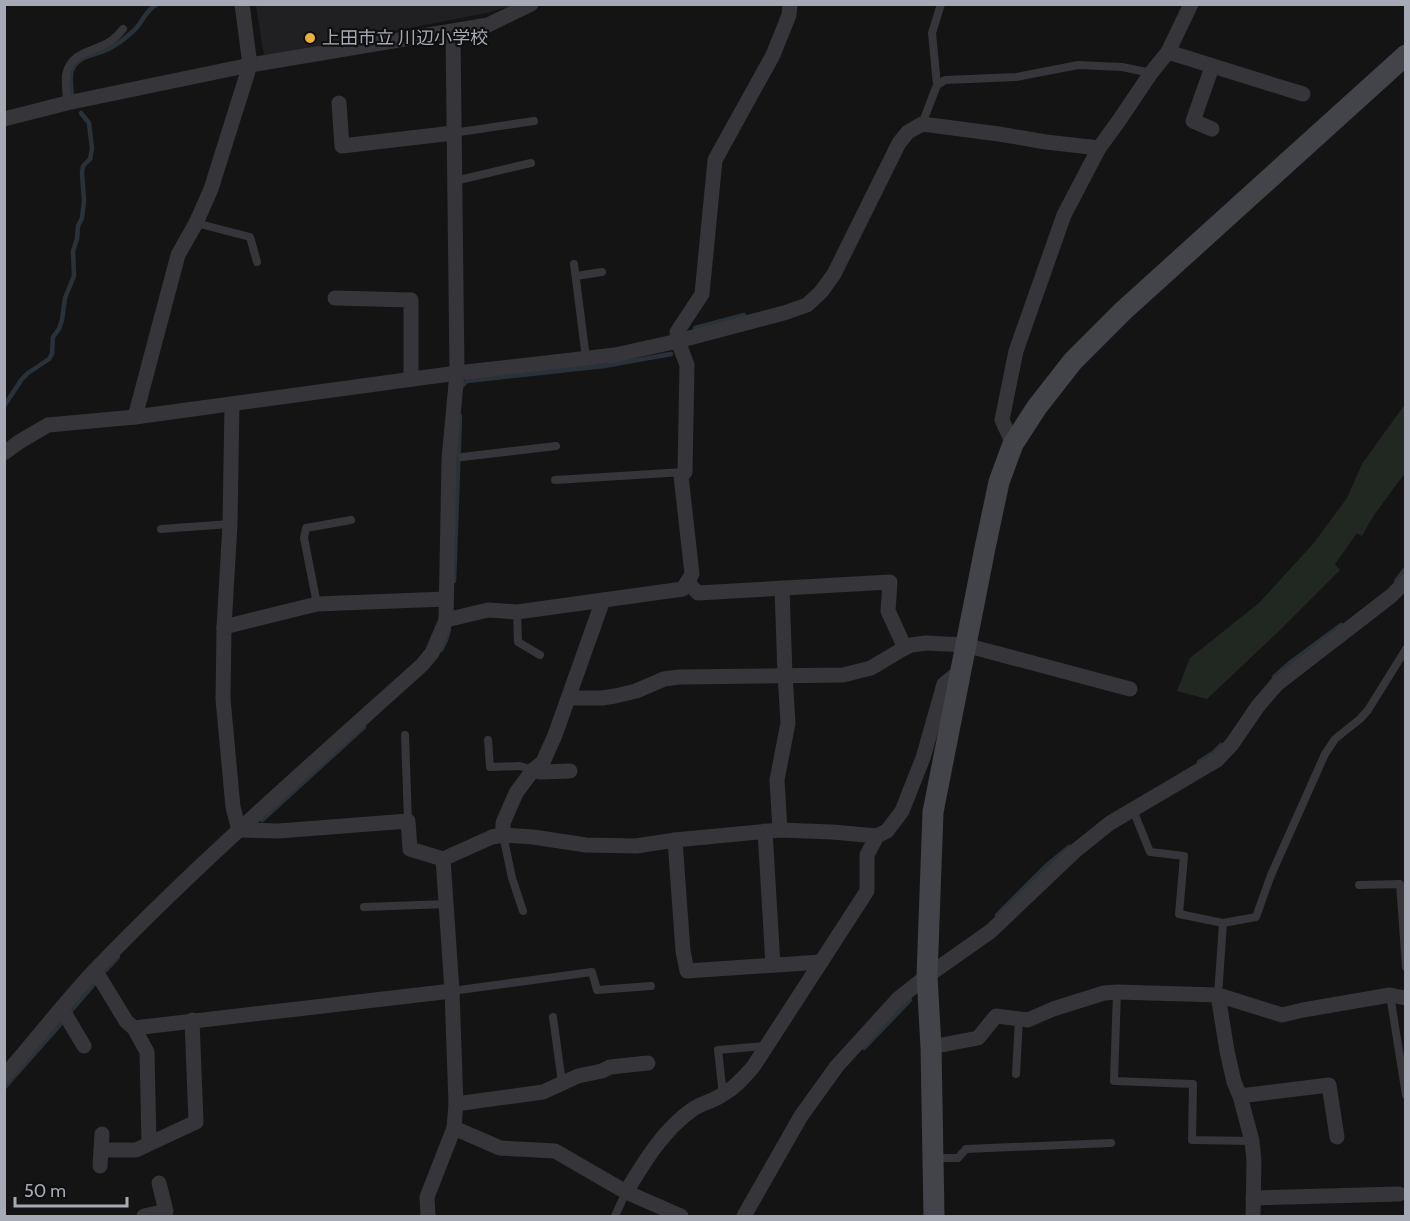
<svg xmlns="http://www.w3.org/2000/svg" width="1410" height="1221" viewBox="0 0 1410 1221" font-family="Cabin,'Noto Sans JP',sans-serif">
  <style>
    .built { fill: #202022 }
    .green { fill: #202821 }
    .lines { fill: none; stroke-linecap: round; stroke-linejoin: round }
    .stream { stroke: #2a3239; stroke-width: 4.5 }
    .lane { stroke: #35353a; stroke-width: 8 }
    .street { stroke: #35353a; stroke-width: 15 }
    .secondary { stroke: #43444a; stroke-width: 21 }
    .poi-dot { fill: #ebb235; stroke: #0f0f10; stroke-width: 2 }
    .labels { text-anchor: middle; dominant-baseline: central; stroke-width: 4.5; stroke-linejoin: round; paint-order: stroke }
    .poi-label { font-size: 18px; fill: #a6aab5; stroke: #0f0f10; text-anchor: start }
  </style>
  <rect width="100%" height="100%" fill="#141415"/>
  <!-- built -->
  <polygon class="built" points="256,5 514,5 487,13 264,56"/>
  <!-- green -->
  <polygon class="green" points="1405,404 1405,473 1374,515 1362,536 1357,533 1335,564 1340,570 1278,632 1207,699 1177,691 1190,658 1259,603 1313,544 1347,498 1362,464"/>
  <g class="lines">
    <!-- stream -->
    <g class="stream">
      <path d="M72,99C72,89 68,75 74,66C83,53 101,55 112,47C120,43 133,32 138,26C145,17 146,11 157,4"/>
      <polyline points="695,328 744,315"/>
      <polyline points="462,386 467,381 604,366 671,354"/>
      <polyline points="4,406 22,379 28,373 49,359 52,354 53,337 59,329 62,320 65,298 74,276 73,251 77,239 78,226 82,218 84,201 82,173 83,166 90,159 92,149 89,123 81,113"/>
      <polyline points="454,581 460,416"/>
      <polyline points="1396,581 1406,568"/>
      <polyline points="441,650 446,640 449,630"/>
      <polyline points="1274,677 1291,662 1341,625"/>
      <polyline points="1199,762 1213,753 1221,745"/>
      <polyline points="262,820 364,727"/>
      <polyline points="997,915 1046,866 1069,847"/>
      <polyline points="106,970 118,957"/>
      <polyline points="69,1013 94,984"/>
      <polyline points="864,1048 910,1000"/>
      <polyline points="4,1088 64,1020"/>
    </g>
    <!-- lane -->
    <g class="lane">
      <polyline points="937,85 932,33 941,4"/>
      <path d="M67,103C67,94 65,84 66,75C70,51 94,52 109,42C115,39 119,34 123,29"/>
      <polyline points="922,124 937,85 945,80 1016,77 1078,65 1122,67 1151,73"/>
      <polyline points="453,133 534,121"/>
      <polyline points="455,181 531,163"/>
      <polyline points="196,223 250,237 257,262"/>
      <polyline points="574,264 586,358"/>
      <polyline points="576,276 602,272"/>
      <polyline points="462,457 556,446"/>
      <polyline points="555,480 684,472"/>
      <polyline points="161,529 230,524"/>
      <polyline points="317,604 304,538 306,528 351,520"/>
      <polyline points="517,612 518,642 540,655"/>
      <polyline points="405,735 408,821"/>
      <polyline points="488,740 490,767 520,766 533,770"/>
      <polyline points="1133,810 1150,852 1184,856 1179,914 1223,923"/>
      <polyline points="503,835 512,878 523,911"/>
      <polyline points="1359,885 1400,884 1406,967"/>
      <polyline points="364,907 447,904"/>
      <polyline points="452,991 592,972 597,990 651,986"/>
      <polyline points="1117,992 1114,1081 1193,1084 1192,1140 1252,1141"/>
      <polyline points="1218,995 1223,923 1256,917 1271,875 1325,754 1335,739 1360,719 1368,710 1406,649"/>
      <polyline points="1390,995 1406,1095"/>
      <polyline points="553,1017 562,1083"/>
      <polyline points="1016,1074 1019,1019"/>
      <polyline points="723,1095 718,1050 765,1046"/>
      <polyline points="934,1158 958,1158 966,1149 1111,1143"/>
      <polyline points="615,1216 626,1192"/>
    </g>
    <!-- street -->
    <g class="street">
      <polyline points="1168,52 1303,94"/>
      <polyline points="1212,67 1193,121 1212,129"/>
      <polyline points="339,103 342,146 453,133"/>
      <polyline points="4,119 67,103 250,65 488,25 531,4"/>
      <polyline points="335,298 411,300 411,379"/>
      <polyline points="232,404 230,524 224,627 223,699 233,807 239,830"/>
      <polyline points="135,417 178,255 196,223 211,189 250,65 242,4"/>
      <polyline points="1013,444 1002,420 1016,351 1064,215 1099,148 1118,122 1151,73 1168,52 1191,4"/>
      <polyline points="4,453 19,442 48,425 135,417 457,373 615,355 678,341 784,313 807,305 821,292 834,274 899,143 908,132 922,124 999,134 1046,142 1099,148"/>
      <polyline points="687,582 698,593 890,582 888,611 905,648"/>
      <polyline points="446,620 488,610 517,612 683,589 692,574 681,476 685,472 687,365 678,341 677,332 702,294 715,160 773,55 789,15 790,4"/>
      <polyline points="224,627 317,604 446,599"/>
      <polyline points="569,698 602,698 615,696 636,691 664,679 679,677 843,675 871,668 901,650 911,645 926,643 965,645 1130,689"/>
      <polyline points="533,770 540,772 570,771"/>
      <polyline points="239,830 279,831 408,821 410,849 443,859 452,991 456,1104 454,1128 427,1197 428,1216"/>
      <polyline points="780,830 777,780 788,723 785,675 782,588"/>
      <polyline points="765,831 773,965"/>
      <polyline points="503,835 503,823 516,793 533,770 543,762 555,735 603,600"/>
      <polyline points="675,840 683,951 687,971 821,962"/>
      <polyline points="443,859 492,837 503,835 533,837 586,845 636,846 675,840 780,830 832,832 877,836 887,831 902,811 923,758 944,684 959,672"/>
      <polyline points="95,970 126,1021 134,1028 147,1052 149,1143"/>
      <polyline points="1218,995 1227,1051 1234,1082 1240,1096 1252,1141 1254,1161 1253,1216"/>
      <polyline points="62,1009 84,1046"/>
      <polyline points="134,1028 452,991"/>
      <polyline points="931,1047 978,1038 996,1016 1028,1020 1053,1009 1104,993 1117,992 1218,995 1282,1015 1303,1010 1390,995 1406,998"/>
      <path d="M4,1076C35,1041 64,1003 96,969C199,862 312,764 422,665L432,653L446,620L449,459L457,373L453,31"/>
      <polyline points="1240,1096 1329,1085 1337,1137"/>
      <polyline points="456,1104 543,1092 578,1076 602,1071 610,1067 648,1063"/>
      <polyline points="454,1128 500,1148 555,1151 626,1192 681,1216"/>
      <polyline points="101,1150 136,1150 196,1122 192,1020"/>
      <polyline points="100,1166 102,1134"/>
      <path d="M626,1192C644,1162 663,1130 693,1109C702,1103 713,1101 722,1095C735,1088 744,1077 753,1067L867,891V855L877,836"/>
      <polyline points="1253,1198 1399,1194"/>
      <polyline points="144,1216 166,1211 159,1183"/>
      <polyline points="744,1216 801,1116 837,1066 898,999 927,976 991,931 1075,851 1110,823 1217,760 1232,744 1258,706 1277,684 1391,596 1406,581"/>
    </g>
    <!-- secondary -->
    <polyline class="secondary" points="934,1216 931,1047 927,976 933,812 985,548 999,482 1013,444 1037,407 1073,361 1123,311 1406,55"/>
  </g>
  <!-- markers -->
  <circle class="poi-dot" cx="310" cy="38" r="6"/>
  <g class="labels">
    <!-- poi labels -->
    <g class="poi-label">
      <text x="322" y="38">上田市立 川辺小学校</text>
    </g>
  </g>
  <!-- border -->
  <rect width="1410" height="1221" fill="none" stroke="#a6aab5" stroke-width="12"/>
  <!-- scale -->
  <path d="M15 1197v9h112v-9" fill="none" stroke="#a6aab5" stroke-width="3"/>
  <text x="24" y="1197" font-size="18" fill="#a6aab5" stroke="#0f0f10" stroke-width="4.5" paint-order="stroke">50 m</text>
</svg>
